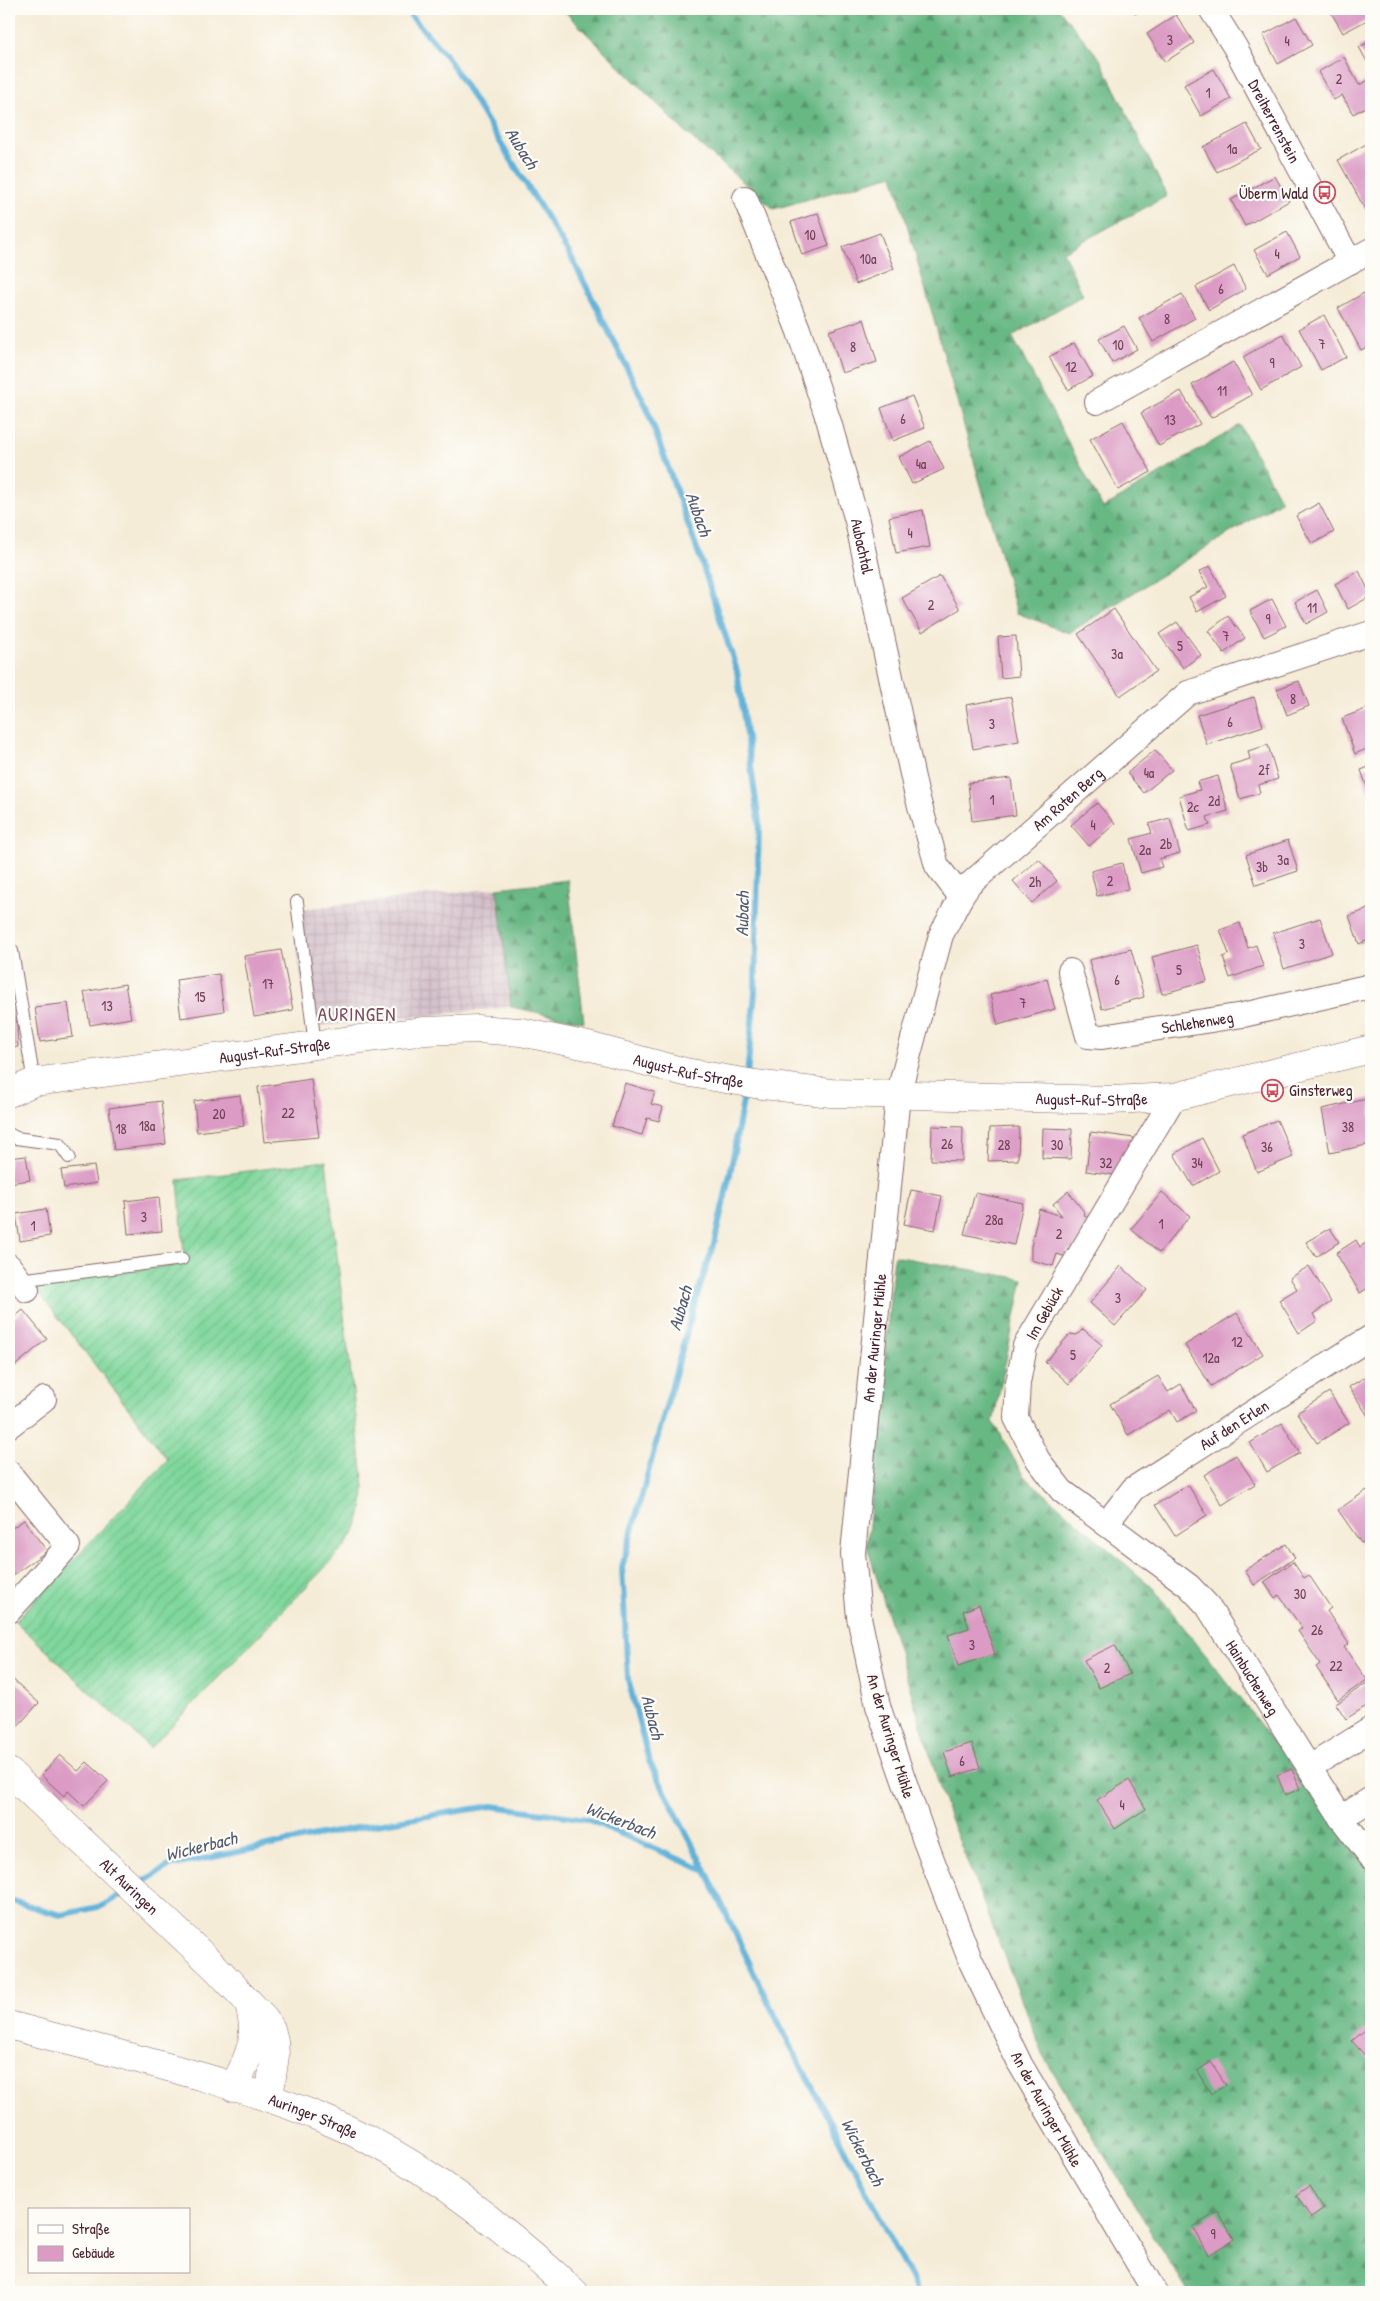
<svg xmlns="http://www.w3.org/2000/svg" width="1380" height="2301" viewBox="0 0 1380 2301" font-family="'Patrick Hand',sans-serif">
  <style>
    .industrial { fill: url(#industrial-grid) }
    .forest { fill: url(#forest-firs); stroke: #586c58 }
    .garden { fill: url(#garden-furrows); stroke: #647b64 }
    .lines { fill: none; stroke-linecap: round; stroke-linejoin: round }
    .stream { stroke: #5eb2da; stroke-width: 6 }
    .building { fill: #db9bc5 }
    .service-casing { stroke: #866767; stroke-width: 14 }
    .minor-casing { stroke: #866767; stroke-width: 26 }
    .tertiary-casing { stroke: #866767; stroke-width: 29 }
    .service { stroke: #fff; stroke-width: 12 }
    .minor { stroke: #fff; stroke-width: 24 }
    .tertiary { stroke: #fff; stroke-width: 28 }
    .labels { text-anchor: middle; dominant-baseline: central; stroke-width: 4.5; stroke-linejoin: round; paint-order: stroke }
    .number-label { font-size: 14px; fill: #6e3e52 }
    .street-label { font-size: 16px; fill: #4a1f2b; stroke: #fdfcf7 }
    .poi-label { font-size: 16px; fill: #4a1f2b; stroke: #fdfcf7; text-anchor: end }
    .water-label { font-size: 18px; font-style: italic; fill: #525a71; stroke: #fdfcf7 }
    .quarter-label { font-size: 19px; letter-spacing: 1px; fill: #7d4a61; stroke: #fdfcf7 }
  </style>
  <defs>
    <pattern id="industrial-grid" width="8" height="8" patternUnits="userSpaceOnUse" patternTransform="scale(1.25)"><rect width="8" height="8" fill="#d2bdc8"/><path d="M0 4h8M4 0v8" fill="none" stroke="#b6a2ac"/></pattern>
    <pattern id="forest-firs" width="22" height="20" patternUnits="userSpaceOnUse" patternTransform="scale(1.25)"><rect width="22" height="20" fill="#67b884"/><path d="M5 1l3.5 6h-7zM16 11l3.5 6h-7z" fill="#57956c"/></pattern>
    <pattern id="garden-furrows" width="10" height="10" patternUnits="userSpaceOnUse" patternTransform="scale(1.25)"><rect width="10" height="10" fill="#7fd79c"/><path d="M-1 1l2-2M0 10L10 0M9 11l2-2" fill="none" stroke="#6fb887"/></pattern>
  </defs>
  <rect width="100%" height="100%" fill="#fdfcf7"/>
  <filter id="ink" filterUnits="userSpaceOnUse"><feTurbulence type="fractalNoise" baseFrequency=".02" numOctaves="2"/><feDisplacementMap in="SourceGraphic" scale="10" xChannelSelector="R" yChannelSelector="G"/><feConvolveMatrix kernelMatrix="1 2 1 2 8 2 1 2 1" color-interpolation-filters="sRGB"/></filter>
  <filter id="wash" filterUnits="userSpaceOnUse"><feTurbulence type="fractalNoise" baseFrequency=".0096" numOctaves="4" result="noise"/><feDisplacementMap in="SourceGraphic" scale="20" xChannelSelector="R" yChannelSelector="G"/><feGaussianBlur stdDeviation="1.12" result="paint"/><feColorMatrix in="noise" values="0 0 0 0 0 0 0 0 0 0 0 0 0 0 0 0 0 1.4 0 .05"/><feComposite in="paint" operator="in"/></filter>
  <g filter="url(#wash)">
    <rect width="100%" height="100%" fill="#f5ecd7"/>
    <!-- industrial -->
    <polygon class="industrial" points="497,888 511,1007 308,1027 292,910"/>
    <!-- forest -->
    <g class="forest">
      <polygon points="562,9 1059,9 1100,59 1167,196 1063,252 1083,295 1012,336 1103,508 1240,425 1281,501 1069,633 1017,613 893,175 774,209 684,131"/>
      <polygon points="568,880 584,1022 511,1007 497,888"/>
      <polygon points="894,1256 1023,1279 993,1422 1023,1475 1153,1588 1371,1866 1371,2292 1188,2292 1044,2057 946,1808 867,1546"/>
    </g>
    <!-- garden -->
    <path class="garden" d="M326,1161L364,1487C363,1515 359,1528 342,1550L150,1748L15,1621L168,1460L31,1282L185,1264L178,1180Z"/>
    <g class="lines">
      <!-- stream -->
      <g class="stream">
        <polyline points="405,9 448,58 572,258 646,406 702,563 737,671 759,822 755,992 747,1076"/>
        <polyline points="706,1871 649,1761 628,1679 622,1567 695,1302 714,1244 730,1174 745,1089"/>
        <polyline points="138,1885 169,1866 370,1825 492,1806 587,1819 706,1871 765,1996 918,2292"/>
        <polyline points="9,1900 61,1915 102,1906 125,1892"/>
      </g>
    </g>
    <g id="blocks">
      <!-- building -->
      <g class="building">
        <polygon points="1131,9 1143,9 1135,14"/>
        <polygon points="1329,9 1367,9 1371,18 1343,33"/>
        <polygon points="1176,15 1194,43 1165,62 1147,34"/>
        <polygon points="1296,17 1312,45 1278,64 1263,35"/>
        <polygon points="1371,41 1371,69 1359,47"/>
        <polygon points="1344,57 1359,85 1371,79 1371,104 1353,114 1342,95 1334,100 1318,72"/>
        <polygon points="1214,69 1231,99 1201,116 1184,85"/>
        <polygon points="1247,124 1261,149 1217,172 1203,147"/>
        <polygon points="1368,143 1371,149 1371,220 1338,160"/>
        <polygon points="1275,176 1289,201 1245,226 1231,200"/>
        <polygon points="818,213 829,246 802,255 791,222"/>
        <polygon points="1287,232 1300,256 1268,274 1254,250"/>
        <polygon points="880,233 894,269 856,284 842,247"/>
        <polygon points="1234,266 1246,289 1209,310 1196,287"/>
        <polygon points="1364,293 1371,306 1371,345 1361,350 1338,308"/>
        <polygon points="1182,294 1195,318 1153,342 1139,318"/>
        <polygon points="1324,315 1346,357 1321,370 1299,329"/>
        <polygon points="864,319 877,362 842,373 829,331"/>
        <polygon points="1124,326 1137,349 1112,363 1099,339"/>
        <polygon points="1283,334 1301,367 1261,390 1243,357"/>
        <polygon points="1074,343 1093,376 1068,390 1049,357"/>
        <polygon points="1233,362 1252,395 1211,418 1192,385"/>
        <polygon points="1181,391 1200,424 1159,446 1141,413"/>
        <polygon points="912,396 925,428 893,441 881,408"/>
        <polygon points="1123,421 1151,472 1118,490 1090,439"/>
        <polygon points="930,441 944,469 912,484 899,457"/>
        <polygon points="1319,503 1334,532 1312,544 1296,516"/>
        <polygon points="923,510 930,547 896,553 889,517"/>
        <polygon points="1210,566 1226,596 1197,612 1189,597 1208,587 1199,572"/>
        <polygon points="1359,571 1371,596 1348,609 1335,584"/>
        <polygon points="940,576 960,609 922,632 902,598"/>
        <polygon points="1317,590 1328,612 1306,624 1295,602"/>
        <polygon points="1272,599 1286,626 1264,637 1250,611"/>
        <polygon points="1114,609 1156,671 1120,696 1078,634"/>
        <polygon points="1228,616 1245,638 1224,653 1208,631"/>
        <polygon points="1177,622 1201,655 1183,668 1159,634"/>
        <polygon points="1016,636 1019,676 1001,678 998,637"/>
        <polygon points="1299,681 1309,706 1287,715 1277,689"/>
        <polygon points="1011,697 1019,741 973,749 966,705"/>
        <polygon points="1254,697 1263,726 1207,745 1197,715"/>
        <polygon points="1371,707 1371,747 1355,754 1342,718"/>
        <polygon points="1268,745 1278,779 1258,785 1260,793 1240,799 1230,765 1250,759 1248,751"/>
        <polygon points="1155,750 1172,770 1144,793 1127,773"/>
        <polygon points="1371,766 1371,799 1361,770"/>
        <polygon points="1218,776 1228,811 1207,817 1210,825 1189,831 1179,796 1200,790 1197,782"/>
        <polygon points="1011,778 1016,815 972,821 968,783"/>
        <polygon points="1097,803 1115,824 1089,846 1071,825"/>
        <polygon points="1170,818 1180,853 1159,859 1162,867 1141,873 1131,839 1152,833 1149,824"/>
        <polygon points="1288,840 1298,871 1256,885 1246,855"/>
        <polygon points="1039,859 1057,881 1032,903 1013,881"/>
        <polygon points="1122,863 1128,889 1097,896 1091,871"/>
        <polygon points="1371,908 1371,939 1359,944 1349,916"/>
        <polygon points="1320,918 1332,953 1284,969 1273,933"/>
        <polygon points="1240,923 1248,948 1256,945 1263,966 1230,978 1223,957 1229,954 1220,930"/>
        <polygon points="1197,945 1207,981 1162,994 1152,957"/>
        <polygon points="1131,949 1144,997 1102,1009 1089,960"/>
        <polygon points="281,950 293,1010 254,1017 244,956"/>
        <polygon points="219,974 224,1011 181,1018 176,980"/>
        <polygon points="1047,979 1055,1009 998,1025 990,995"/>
        <polygon points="125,984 131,1018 90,1025 84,992"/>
        <polygon points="68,1003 73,1037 40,1042 35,1007"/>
        <polygon points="16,1005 18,1047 9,1048 9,1006"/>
        <polygon points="311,1079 319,1137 264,1142 258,1087"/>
        <polygon points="625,1083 655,1092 651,1104 663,1107 659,1121 647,1118 642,1135 612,1126"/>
        <polygon points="240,1095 244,1126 197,1132 194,1101"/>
        <polygon points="1371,1098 1371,1144 1330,1153 1322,1109"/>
        <polygon points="161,1101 166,1144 114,1150 109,1108"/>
        <polygon points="1277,1120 1293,1157 1257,1172 1242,1134"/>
        <polygon points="932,1126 963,1127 962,1161 931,1160"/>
        <polygon points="1019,1127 1018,1160 988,1161 990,1128"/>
        <polygon points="1043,1128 1072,1129 1071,1159 1042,1158"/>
        <polygon points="1091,1132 1134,1138 1132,1153 1115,1175 1086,1171"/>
        <polygon points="1202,1138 1219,1171 1193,1186 1174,1154"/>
        <polygon points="26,1156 30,1180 9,1183 9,1158"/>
        <polygon points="94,1166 97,1183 64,1188 61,1170"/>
        <polygon points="911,1190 942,1196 935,1230 904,1224"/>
        <polygon points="1068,1191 1085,1213 1084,1215 1091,1220 1073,1252 1068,1249 1066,1257 1057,1254 1053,1266 1031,1260 1031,1247 1039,1209 1062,1216 1053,1204"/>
        <polygon points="1162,1192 1190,1216 1159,1253 1131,1229"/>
        <polygon points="975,1193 1023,1203 1014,1245 964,1234"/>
        <polygon points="159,1197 162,1231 128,1234 125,1201"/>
        <polygon points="46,1209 50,1236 20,1241 16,1214"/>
        <polygon points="1330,1228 1339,1242 1316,1257 1306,1242"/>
        <polygon points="1371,1239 1371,1286 1360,1293 1336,1253 1356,1240 1360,1247"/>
        <polygon points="1121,1266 1147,1290 1115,1326 1090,1303"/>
        <polygon points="1309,1266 1331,1302 1313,1314 1317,1321 1299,1333 1279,1300 1297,1289 1290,1278"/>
        <polygon points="23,1310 47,1339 9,1371 9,1322"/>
        <polygon points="1237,1313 1263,1354 1211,1386 1185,1345"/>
        <polygon points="1083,1329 1102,1345 1069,1384 1045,1362 1070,1334 1077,1335"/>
        <polygon points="1371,1373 1371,1418 1370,1419 1349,1387"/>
        <polygon points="1158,1376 1168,1392 1181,1384 1196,1411 1177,1422 1170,1410 1128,1435 1110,1404"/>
        <polygon points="1329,1392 1349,1423 1317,1443 1297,1413"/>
        <polygon points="1282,1423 1300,1453 1267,1472 1250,1443"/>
        <polygon points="1236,1455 1255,1484 1222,1505 1204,1475"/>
        <polygon points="1188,1485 1207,1515 1175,1536 1155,1505"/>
        <polygon points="1367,1490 1371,1496 1371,1550 1365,1541 1361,1543 1338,1510"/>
        <polygon points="24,1520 47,1551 9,1578 9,1530"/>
        <polygon points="1286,1544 1295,1558 1254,1585 1245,1570"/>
        <polygon points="1293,1562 1304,1578 1309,1575 1331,1608 1327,1611 1349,1644 1344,1647 1367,1680 1338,1700 1316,1667 1320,1664 1298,1631 1302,1628 1279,1595 1275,1598 1264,1582"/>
        <polygon points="979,1605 995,1654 958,1666 948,1635 969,1628 963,1611"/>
        <polygon points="1115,1645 1130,1674 1099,1688 1084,1660"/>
        <polygon points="9,1676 39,1703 13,1731 9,1727"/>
        <polygon points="1371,1680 1371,1703 1346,1719 1336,1704"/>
        <polygon points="972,1743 980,1768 952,1777 944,1752"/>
        <polygon points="60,1755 78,1771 87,1762 108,1781 84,1806 68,1791 64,1796 41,1775"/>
        <polygon points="1292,1769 1300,1789 1285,1795 1277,1775"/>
        <polygon points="1129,1780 1146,1809 1115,1829 1097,1800"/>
        <polygon points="1365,2030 1371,2037 1370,2061 1352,2041"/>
        <polygon points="1211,2062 1226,2085 1211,2094 1197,2071"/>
        <polygon points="1309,2186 1324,2209 1311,2218 1296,2195"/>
        <polygon points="1218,2212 1234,2239 1209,2255 1193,2227"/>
      </g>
    </g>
  </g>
  <g filter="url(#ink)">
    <use href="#blocks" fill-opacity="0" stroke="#866767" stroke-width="1"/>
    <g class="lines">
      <defs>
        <g id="service">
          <polyline points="297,902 315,1045"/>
          <polyline points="12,951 34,1082"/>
          <polyline points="9,1134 16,1138 60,1144 69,1157"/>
          <polyline points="19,1280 182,1259"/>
        </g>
        <g id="minor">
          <path id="s1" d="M1211,9L1235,47L1350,262"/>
          <path id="s2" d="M745,198L798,329L829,422L857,521L916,792L937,866L961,897"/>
          <polyline points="1097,402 1371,250"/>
          <path id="s3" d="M1070,971L1088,1036L1102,1037L1243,1015L1371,986"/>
          <path id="s4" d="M1174,1097L1025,1346L1018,1383L1016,1418L1038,1460L1062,1491L1189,1586L1207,1605L1341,1818L1371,1857"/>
          <polyline points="9,1266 27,1290"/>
          <polyline points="9,1426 44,1399"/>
          <polyline points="9,1473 68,1546 9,1611"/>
          <path id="s5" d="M1106,1524L1133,1489L1371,1337"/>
          <polyline points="1310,1767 1371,1729"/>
          <polyline points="1341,1818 1371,1799"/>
          <path id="s6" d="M1155,2292L1020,2064L971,1962L925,1841L878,1706L859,1617L853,1553L898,1095L941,935L961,897L969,885L1188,693L1371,633"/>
        </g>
        <g id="tertiary">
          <path id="s7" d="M9,1093L34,1082L368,1038L425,1031L477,1029L521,1032L588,1046L685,1072L755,1084L831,1093L1111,1100L1174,1097L1371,1049"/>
          <path id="s8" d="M9,1772L216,1968L261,2015L271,2029L274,2041L275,2055L269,2098"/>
          <path id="s9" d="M9,2025C114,2054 223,2077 324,2119C415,2156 502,2225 574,2292"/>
          <path d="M234,2088C249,2054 259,2041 249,2004"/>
        </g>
      </defs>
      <!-- service casing -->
      <use href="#service" class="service-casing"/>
      <!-- minor casing -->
      <use href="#minor" class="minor-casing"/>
      <!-- tertiary casing -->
      <use href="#tertiary" class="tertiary-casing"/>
      <!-- service -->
      <use href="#service" class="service"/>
      <!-- minor -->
      <use href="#minor" class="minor"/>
      <!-- tertiary -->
      <use href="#tertiary" class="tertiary"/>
    </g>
  </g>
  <!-- icons -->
  <defs>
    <symbol id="bus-ring" viewBox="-11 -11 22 22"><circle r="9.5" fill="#fdfcf7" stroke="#d1495b" stroke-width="1.5"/><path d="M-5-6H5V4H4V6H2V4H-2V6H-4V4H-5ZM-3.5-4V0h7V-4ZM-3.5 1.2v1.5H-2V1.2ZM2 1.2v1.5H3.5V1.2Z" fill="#d1495b"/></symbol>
  </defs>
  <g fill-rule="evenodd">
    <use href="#bus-ring" x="1312" y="180" width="25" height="25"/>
    <use href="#bus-ring" x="1260" y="1078" width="25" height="25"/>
  </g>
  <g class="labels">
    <!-- number labels -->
    <g class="number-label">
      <text x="1170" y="39">3</text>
      <text x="1287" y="40">4</text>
      <text x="1339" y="78">2</text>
      <text x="1208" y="92">1</text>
      <text x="1232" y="148">1a</text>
      <text x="810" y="234">10</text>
      <text x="1277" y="253">4</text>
      <text x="868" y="258">10a</text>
      <text x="1221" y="288">6</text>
      <text x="1167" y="318">8</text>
      <text x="1322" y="343">7</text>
      <text x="1118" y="344">10</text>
      <text x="853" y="346">8</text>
      <text x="1272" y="362">9</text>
      <text x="1071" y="366">12</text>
      <text x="1222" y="390">11</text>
      <text x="903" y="418">6</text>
      <text x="1170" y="419">13</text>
      <text x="921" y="463">4a</text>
      <text x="910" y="532">4</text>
      <text x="931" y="604">2</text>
      <text x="1312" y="607">11</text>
      <text x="1268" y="618">9</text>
      <text x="1226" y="635">7</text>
      <text x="1180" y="645">5</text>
      <text x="1117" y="653">3a</text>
      <text x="1293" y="698">8</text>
      <text x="1230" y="721">6</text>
      <text x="992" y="723">3</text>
      <text x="1264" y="769">2f</text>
      <text x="1149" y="772">4a</text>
      <text x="992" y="799">1</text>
      <text x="1214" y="800">2d</text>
      <text x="1193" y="806">2c</text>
      <text x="1093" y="824">4</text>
      <text x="1166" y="843">2b</text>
      <text x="1145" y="849">2a</text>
      <text x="1283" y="859">3a</text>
      <text x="1262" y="866">3b</text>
      <text x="1110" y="880">2</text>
      <text x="1035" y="881">2h</text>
      <text x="1302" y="943">3</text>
      <text x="1179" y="969">5</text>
      <text x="1117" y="979">6</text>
      <text x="268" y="983">17</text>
      <text x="200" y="996">15</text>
      <text x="1023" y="1002">7</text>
      <text x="107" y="1005">13</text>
      <text x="288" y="1112">22</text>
      <text x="219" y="1113">20</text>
      <text x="147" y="1125">18a</text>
      <text x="1348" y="1126">38</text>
      <text x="121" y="1128">18</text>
      <text x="947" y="1143">26</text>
      <text x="1004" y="1144">28</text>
      <text x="1057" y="1144">30</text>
      <text x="1267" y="1146">36</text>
      <text x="1106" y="1162">32</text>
      <text x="1197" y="1162">34</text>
      <text x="144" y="1216">3</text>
      <text x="994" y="1219">28a</text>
      <text x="1161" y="1223">1</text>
      <text x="33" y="1225">1</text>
      <text x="1059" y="1233">2</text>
      <text x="1118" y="1297">3</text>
      <text x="1237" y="1341">12</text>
      <text x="1073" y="1354">5</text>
      <text x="1211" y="1357">12a</text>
      <text x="1300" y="1593">30</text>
      <text x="1317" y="1629">26</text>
      <text x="972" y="1644">3</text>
      <text x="1336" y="1665">22</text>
      <text x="1107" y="1667">2</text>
      <text x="962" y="1760">6</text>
      <text x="1122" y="1804">4</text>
      <text x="1213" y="2233">9</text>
    </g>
    <!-- street labels -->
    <g class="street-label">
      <text stroke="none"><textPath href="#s1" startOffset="129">Dreiherrenstein</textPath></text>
      <text stroke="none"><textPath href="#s2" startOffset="368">Aubachtal</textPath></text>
      <text stroke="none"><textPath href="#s6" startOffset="1620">Am Roten Berg</textPath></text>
      <text stroke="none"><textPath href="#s3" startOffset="178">Schlehenweg</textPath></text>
      <text stroke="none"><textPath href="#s7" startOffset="270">August-Ruf-Straße</textPath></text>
      <text stroke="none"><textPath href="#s7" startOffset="690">August-Ruf-Straße</textPath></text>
      <text stroke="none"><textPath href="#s7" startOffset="1095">August-Ruf-Straße</textPath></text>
      <text transform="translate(1044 1313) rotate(-60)">Im Gebück</text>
      <text stroke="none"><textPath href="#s6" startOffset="1022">An der Auringer Mühle</textPath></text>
      <text stroke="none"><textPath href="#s5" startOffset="164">Auf den Erlen</textPath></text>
      <text stroke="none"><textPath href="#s4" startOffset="720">Hainbuchenweg</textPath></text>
      <text transform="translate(891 1736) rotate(73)">An der Auringer Mühle</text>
      <text stroke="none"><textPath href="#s8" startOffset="166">Alt Auringen</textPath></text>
      <text transform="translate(1047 2109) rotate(61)">An der Auringer Mühle</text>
      <text stroke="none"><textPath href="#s9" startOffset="318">Auringer Straße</textPath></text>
    </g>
    <!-- poi labels -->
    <g class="poi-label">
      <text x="1308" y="193">Überm Wald</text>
      <text x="1289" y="1090" text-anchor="start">Ginsterweg</text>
    </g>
    <!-- water labels -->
    <g class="water-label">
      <text transform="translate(522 148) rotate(58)">Aubach</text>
      <text transform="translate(699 514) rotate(71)">Aubach</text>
      <text transform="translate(742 914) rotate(-89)">Aubach</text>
      <text transform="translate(680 1308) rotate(-74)">Aubach</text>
      <text transform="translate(653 1717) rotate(76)">Aubach</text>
      <text transform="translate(621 1820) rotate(21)">Wickerbach</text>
      <text transform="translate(201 1846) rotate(-14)">Wickerbach</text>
      <text transform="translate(863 2152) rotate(63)">Wickerbach</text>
    </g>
    <!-- quarter labels -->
    <g class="quarter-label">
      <text x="357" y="1014">AURINGEN</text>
    </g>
  </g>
  <!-- margin -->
  <rect width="1380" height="2301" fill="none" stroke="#fdfcf7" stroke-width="30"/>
  <!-- legend -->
  <rect x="28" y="2208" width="162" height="65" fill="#fdfcf7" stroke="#b5a4a5"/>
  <rect x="38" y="2225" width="25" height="8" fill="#ffffff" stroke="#b5a4a5"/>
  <text x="72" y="2234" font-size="15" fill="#4a1f2b">Straße</text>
  <rect x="38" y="2246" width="25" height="15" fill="#db9bc5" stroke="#b5a4a5"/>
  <text x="72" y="2258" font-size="15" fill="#4a1f2b">Gebäude</text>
</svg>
